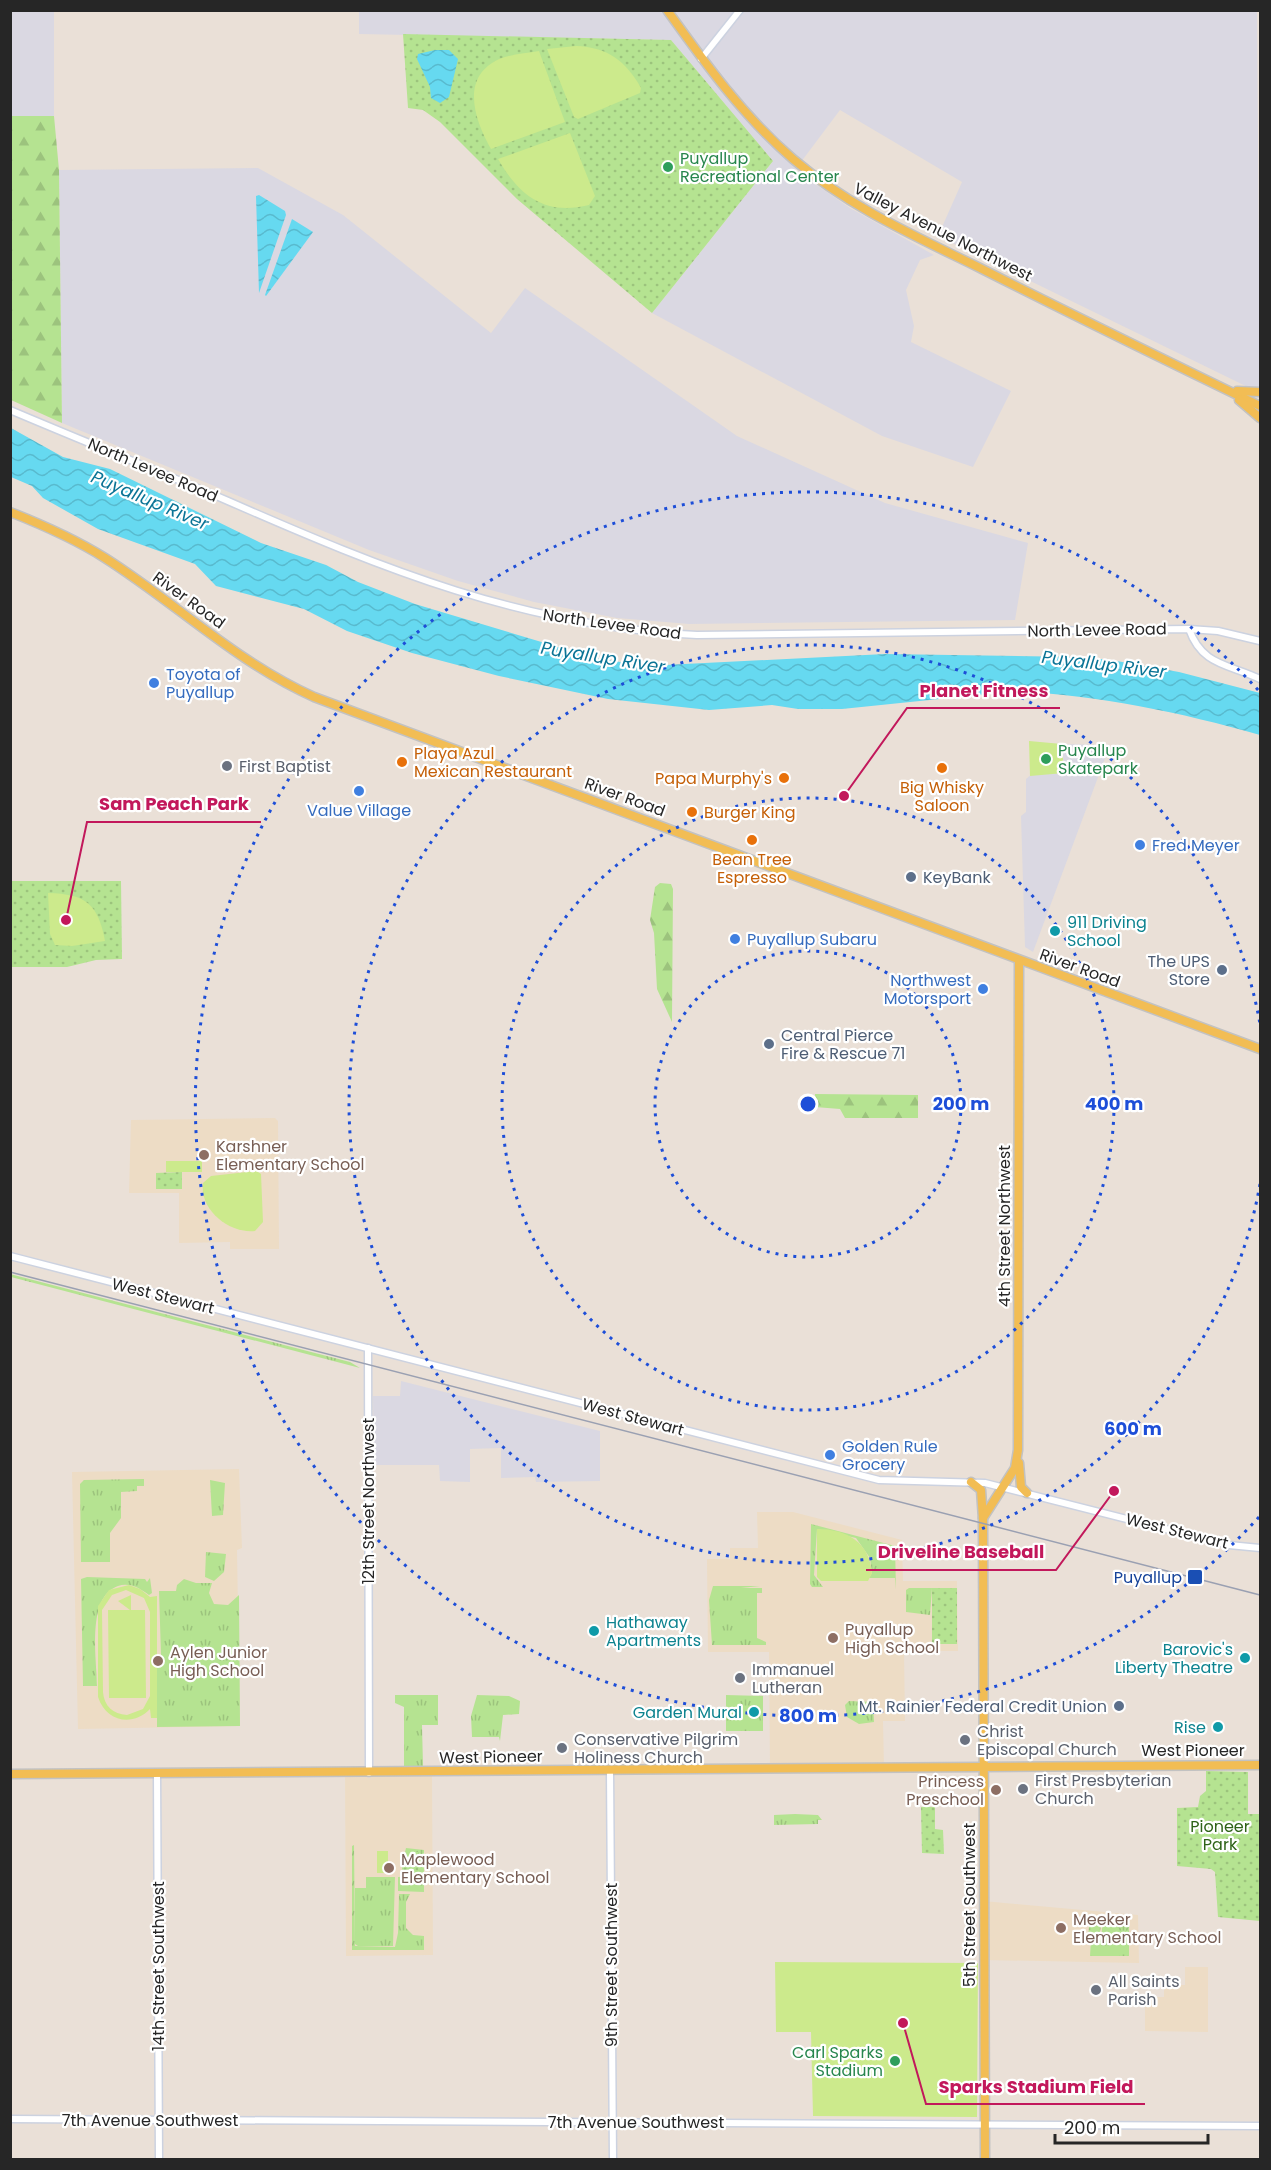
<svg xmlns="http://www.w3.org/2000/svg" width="1271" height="2170" viewBox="0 0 1271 2170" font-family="Poppins,sans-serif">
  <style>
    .industrial { fill: #dad8e2 }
    .education { fill: #eddcc5 }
    .grass { fill: url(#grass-tufts) }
    .forest { fill: url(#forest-firs) }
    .park { fill: url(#park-dots) }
    .pitch { fill: #ccea8c; fill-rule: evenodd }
    .water { fill: url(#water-waves) }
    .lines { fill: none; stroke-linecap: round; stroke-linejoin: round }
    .minor-casing { stroke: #ccd2e0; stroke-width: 9 }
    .major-casing { stroke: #c2c2c2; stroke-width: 11 }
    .minor { stroke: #fff; stroke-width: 6 }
    .major { stroke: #f2bd54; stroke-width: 8 }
    .rail { stroke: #9aa0b2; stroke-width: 1.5 }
    .ring { fill: none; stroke: #1d4ed8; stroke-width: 3; stroke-dasharray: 3 6 }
    .leisure-dot { fill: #2e9e5b; stroke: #fff; stroke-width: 2 }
    .shop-dot { fill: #3f7fe0; stroke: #fff; stroke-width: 2 }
    .food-dot { fill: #e8710a; stroke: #fff; stroke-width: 2 }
    .worship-dot { fill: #6b7280; stroke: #fff; stroke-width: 2 }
    .service-dot { fill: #5c6f8a; stroke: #fff; stroke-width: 2 }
    .culture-dot { fill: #0f9aa8; stroke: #fff; stroke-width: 2 }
    .education-dot { fill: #8d6e63; stroke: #fff; stroke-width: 2 }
    .transit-dot { fill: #1a4fb4; stroke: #fff; stroke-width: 2 }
    .labels { text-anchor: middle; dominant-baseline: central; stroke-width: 4.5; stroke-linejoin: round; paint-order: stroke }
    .leisure-label { font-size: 16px; fill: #27864d; stroke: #fff; text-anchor: start }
    .street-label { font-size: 16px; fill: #262626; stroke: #fff }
    .shop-label { font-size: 16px; fill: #366cbe; stroke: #fff; text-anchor: start }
    .food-label { font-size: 16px; fill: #c56008; stroke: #fff; text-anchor: start }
    .worship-label { font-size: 16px; fill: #5b616d; stroke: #fff; text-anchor: start }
    .service-label { font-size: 16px; fill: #4e5e75; stroke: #fff; text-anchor: start }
    .culture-label { font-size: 16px; fill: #0d838f; stroke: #fff; text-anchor: end }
    .education-label { font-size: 16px; fill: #785e54; stroke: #fff; text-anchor: start }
    .transit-label { font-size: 16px; fill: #164399; stroke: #fff; text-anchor: end }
    .park-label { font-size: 16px; fill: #2e6317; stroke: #fff }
    .water-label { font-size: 18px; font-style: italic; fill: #0b7496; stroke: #fff }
    .centre { fill: #1d4ed8; stroke: #fff; stroke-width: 3 }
    .ring-label { font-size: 18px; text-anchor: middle; font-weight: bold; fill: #1d4ed8; stroke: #fff; stroke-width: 4.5; stroke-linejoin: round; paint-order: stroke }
    .leader { fill: none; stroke: #c2185b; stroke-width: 2 }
    .callout-dot { fill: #c2185b; stroke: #fff; stroke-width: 2 }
    .callout-label { font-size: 18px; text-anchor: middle; font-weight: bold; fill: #c2185b; stroke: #fff; stroke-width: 4.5; stroke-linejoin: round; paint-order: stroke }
  </style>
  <defs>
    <pattern id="grass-tufts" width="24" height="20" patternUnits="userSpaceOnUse" patternTransform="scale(1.5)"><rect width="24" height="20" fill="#b5e391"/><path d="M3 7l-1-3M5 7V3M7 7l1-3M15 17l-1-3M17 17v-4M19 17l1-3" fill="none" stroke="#9cc37d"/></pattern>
    <pattern id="forest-firs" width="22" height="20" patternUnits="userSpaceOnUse" patternTransform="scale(1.5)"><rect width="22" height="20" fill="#b5e391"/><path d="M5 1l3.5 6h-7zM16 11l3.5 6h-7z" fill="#9cc37d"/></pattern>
    <pattern id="park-dots" width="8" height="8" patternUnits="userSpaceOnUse" patternTransform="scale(1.5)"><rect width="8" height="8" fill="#b5e391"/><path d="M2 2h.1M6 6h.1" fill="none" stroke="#9cc37d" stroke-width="1.8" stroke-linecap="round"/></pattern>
    <pattern id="water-waves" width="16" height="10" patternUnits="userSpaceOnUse" patternTransform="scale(1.5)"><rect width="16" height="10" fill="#66d9f0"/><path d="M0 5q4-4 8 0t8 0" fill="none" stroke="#58bace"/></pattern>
  </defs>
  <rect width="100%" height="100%" fill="#eae0d7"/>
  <!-- industrial -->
  <g class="industrial">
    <rect x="11" y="11" width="43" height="105"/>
    <polygon points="359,11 1257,11 1260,393 938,236 962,182 840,110 795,170 850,208 934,255 920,260 906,290 914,326 911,342 1011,391 973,467 882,436 652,313 773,161 671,40 359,34"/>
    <polygon points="258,168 343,215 491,333 525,288 737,436 885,503 1028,543 1015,620 689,624 617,618 534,602 458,581 369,550 62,423 59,170"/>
    <polygon points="1062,744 1110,745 1033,952 1025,947 1021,816 1026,812 1026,779 1032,774 1064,773"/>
    <polygon points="401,1381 600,1431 600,1481 536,1482 535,1477 501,1478 501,1448 470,1449 470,1482 440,1481 439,1465 374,1465 373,1396 400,1396"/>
  </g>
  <!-- education -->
  <g class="education">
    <polygon points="275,1118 278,1121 279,1249 230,1249 230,1242 179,1243 179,1193 129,1193 131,1120"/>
    <polygon points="239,1469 242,1548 237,1550 240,1726 78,1729 72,1472"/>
    <polygon points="757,1512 793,1512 902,1540 903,1581 957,1581 958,1651 904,1651 905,1721 883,1721 884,1768 770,1769 769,1652 708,1652 707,1559 730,1559 730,1548 758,1548"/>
    <polygon points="432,1772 433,1955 346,1956 345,1773"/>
    <polygon points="983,1901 1138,1915 1139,1963 984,1960"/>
    <polygon points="1185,1967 1208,1967 1208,2032 1145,2031 1145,1997 1164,1997 1164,1985 1185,1985"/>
  </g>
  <!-- grass -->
  <g class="grass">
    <polygon points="10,1274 350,1362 360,1368 11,1277"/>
    <polygon points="144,1479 144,1486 137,1486 137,1491 121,1492 121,1518 110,1533 110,1562 81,1562 80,1484 84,1480"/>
    <polygon points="210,1480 225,1483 223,1515 212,1516"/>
    <polygon points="811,1524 895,1546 896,1590 895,1578 869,1578 872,1573 870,1558 856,1538 817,1529 814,1575 823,1587 812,1587 810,1584"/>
    <polygon points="206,1552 226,1554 224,1572 214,1581 205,1577"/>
    <path d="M87,1577L145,1579L147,1582L150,1578L152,1593L149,1595C140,1588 129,1582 118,1586C86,1597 97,1658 97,1686H83L81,1579Z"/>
    <polygon points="184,1579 196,1583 212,1583 209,1593 214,1604 228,1605 239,1595 240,1726 157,1727 157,1663 161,1662 161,1655 159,1591 176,1591 177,1585"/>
    <polygon points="713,1586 760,1586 741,1588 762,1588 762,1593 757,1593 757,1638 766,1642 766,1645 712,1645 709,1600"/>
    <polygon points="909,1588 932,1588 930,1615 906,1612 906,1590"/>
    <polygon points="395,1695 438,1695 438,1725 422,1725 423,1766 404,1766 404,1707 395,1703"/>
    <polygon points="477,1695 509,1696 520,1701 519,1714 503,1715 500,1741 499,1737 472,1737 471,1716"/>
    <polygon points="726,1695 763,1696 763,1731 726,1731"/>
    <polygon points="849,1701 873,1702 874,1722 859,1724 847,1717 845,1705"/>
    <polygon points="795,1814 818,1815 822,1820 818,1820 818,1824 774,1825 774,1815"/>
    <polygon points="354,1845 355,1946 395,1947 398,1933 399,1894 410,1894 406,1902 406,1928 413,1935 424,1936 424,1950 352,1950 352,1846"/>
    <polygon points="406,1848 424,1850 424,1892 398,1891 398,1877 418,1876 418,1852 405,1852"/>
    <polygon points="366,1877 395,1877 393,1946 358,1946 355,1944 355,1888 366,1888"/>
    <polygon points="1103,1919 1129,1922 1129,1956 1090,1956 1091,1940 1101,1940"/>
  </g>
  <!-- forest -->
  <g class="forest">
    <polygon points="11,116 54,116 59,170 62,423 11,400"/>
    <polygon points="660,883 671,884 673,889 672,1022 657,989 654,933 650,920 655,887"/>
    <polygon points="815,1094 918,1095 918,1118 845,1118 840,1109 815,1107"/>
  </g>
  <!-- park -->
  <g class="park">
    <polygon points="403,34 671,40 773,161 652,313 517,199 440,122 423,110 408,108"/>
    <polygon points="11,881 121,881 122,959 96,960 67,967 11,967"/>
    <polygon points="182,1172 182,1189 156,1189 156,1173"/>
    <rect x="932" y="1588" width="25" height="56"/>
    <polygon points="1206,1771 1248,1772 1248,1814 1260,1814 1260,1921 1218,1917 1215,1872 1211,1869 1177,1866 1177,1808 1198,1807 1200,1796 1206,1791"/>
    <polygon points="921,1807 935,1807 935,1829 943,1830 944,1854 922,1853"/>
    <polygon points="402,1852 418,1852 418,1876 402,1877"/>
    <polygon points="1090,1916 1102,1918 1099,1939 1088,1938"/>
  </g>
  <!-- pitch -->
  <g class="pitch">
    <path d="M576,46C607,47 626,61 641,88L640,93L578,119L574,117L547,49Z"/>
    <path d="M539,51L565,122L491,149C474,119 459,75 502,58C513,54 527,53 539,51Z"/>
    <path d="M570,133L595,196L589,205C544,216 519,195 498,159Z"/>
    <polygon points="1029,741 1062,744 1064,773 1030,776"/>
    <path d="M48,893C86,894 98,904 105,941L72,946L55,945L50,934Z"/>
    <rect x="166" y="1161" width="36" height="11"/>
    <path d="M257,1171L261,1174L263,1222L255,1231C230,1234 199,1210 203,1183L211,1176Z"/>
    <path d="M817,1529C847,1529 869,1542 872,1573L868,1581H821L817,1577Z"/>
    <path d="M129,1585L140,1589L150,1597L157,1596V1718H151L150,1709C133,1727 106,1722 98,1697V1606L109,1590ZM126,1590L144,1598L150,1612V1696L143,1709L127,1715C113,1714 104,1706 103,1692L102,1610L112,1595Z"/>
    <polygon points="131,1595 131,1610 145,1610 146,1698 109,1698 108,1610 130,1610 118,1601"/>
    <rect x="377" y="1851" width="11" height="22"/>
    <polygon points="775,1962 978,1963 977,2117 813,2116 811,2032 776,2032"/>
  </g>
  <!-- water -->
  <g class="water">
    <polygon points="435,50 449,50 458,59 449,97 440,103 431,98 430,87 417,59 418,54"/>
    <polygon points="259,195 285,211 286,215 259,293 256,196"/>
    <polygon points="292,219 313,232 266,296 265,295"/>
    <path d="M11,428L63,457L110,469L261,543L326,565L358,582L415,604L595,658L645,666L885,654L1079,657L1111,660L1179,672L1260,693V735C1180,712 1100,696 1017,691L842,709H798L772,705L709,710L608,699L499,676L412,653L347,631L304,609L216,586L195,564L98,529L43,498L32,486L11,477Z"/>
  </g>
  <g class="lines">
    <defs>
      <g id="minor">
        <polyline points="701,59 740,10"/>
        <path d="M10,410C83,441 156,470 228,501C383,569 525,627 697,635L1189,629L1218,631L1260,641"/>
        <path d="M1189,629C1202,666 1229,664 1260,679"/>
        <polyline points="10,1256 879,1480 985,1483 1229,1545 1260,1548"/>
        <polyline points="368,1348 369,1773"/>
        <polyline points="610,1771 613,2160"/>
        <polyline points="157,1773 159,2160"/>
        <polyline points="10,2119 1260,2126"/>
      </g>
      <g id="major">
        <path d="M667,10C705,63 743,116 793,159C851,208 913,235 980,268C1073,315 1167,361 1260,406"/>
        <polyline points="1237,391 1260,392"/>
        <polyline points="1239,400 1260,418"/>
        <path d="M10,512C43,525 75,539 105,558C176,603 236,662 314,697L1260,1049"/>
        <polyline points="1019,1463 1021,1487 1027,1493"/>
        <polyline points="971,1482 981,1490 983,1519 985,2160"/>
        <polyline points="983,1518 1015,1468 1018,1450 1019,962"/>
        <polyline points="10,1774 1260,1765"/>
      </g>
    </defs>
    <!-- minor casing -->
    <use href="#minor" class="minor-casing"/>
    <!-- major casing -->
    <use href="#major" class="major-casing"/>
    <!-- minor -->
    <use href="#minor" class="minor"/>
    <!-- major -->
    <use href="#major" class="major"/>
    <!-- rail -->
    <polyline class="rail" points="10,1272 1260,1595"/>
  </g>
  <!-- distance rings -->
  <g class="ring">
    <circle cx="808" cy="1104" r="153"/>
    <circle cx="808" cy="1104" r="306"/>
    <path d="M1260 1184A459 459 0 1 1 1260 1024"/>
    <path d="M1259 1517A612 612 0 1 1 1259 691"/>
  </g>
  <!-- markers -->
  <g class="leisure-dot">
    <circle cx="668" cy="167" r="6"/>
    <circle cx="1046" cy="759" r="6"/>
    <circle cx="895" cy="2061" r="6"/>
  </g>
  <g class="shop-dot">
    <circle cx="154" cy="683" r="6"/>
    <circle cx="359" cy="791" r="6"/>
    <circle cx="1140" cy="845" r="6"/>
    <circle cx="735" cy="939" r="6"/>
    <circle cx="983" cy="989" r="6"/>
    <circle cx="830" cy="1455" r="6"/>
  </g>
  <g class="food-dot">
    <circle cx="402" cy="762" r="6"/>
    <circle cx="942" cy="768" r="6"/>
    <circle cx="784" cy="778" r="6"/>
    <circle cx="692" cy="812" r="6"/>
    <circle cx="752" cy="840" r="6"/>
  </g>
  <g class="worship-dot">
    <circle cx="227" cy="766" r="6"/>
    <circle cx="740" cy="1678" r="6"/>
    <circle cx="965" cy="1740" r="6"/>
    <circle cx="562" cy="1748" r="6"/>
    <circle cx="1023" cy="1789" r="6"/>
    <circle cx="1096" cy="1990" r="6"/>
  </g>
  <g class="service-dot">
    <circle cx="911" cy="877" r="6"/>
    <circle cx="1222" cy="970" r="6"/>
    <circle cx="769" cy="1044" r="6"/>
    <circle cx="1119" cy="1706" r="6"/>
  </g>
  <g class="culture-dot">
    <circle cx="1055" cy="931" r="6"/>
    <circle cx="594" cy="1631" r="6"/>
    <circle cx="1245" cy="1658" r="6"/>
    <circle cx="754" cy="1712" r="6"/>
    <circle cx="1218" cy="1727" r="6"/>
  </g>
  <g class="education-dot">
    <circle cx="204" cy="1155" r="6"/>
    <circle cx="833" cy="1638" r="6"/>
    <circle cx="158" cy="1661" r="6"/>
    <circle cx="996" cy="1790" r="6"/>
    <circle cx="389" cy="1868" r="6"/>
    <circle cx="1061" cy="1928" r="6"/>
  </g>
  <rect class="transit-dot" x="1187" y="1569" width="16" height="16" rx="3"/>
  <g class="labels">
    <!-- leisure labels -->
    <g class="leisure-label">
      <text x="680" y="158">Puyallup<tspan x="680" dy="18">Recreational Center</tspan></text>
      <text x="1058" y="750">Puyallup<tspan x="1058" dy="18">Skatepark</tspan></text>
      <text x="883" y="2052" text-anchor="end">Carl Sparks<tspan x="883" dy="18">Stadium</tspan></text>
    </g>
    <!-- street labels -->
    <g class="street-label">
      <text transform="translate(943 232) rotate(27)">Valley Avenue Northwest</text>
      <text transform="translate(153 470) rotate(23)">North Levee Road</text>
      <text transform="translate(189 600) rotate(36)">River Road</text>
      <text transform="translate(612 624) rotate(8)">North Levee Road</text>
      <text transform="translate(1097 630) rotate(-1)">North Levee Road</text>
      <text transform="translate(625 797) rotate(20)">River Road</text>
      <text transform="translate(1080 968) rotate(20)">River Road</text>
      <text transform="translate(1004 1226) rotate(-90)">4th Street Northwest</text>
      <text transform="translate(163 1296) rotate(14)">West Stewart</text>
      <text transform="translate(633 1417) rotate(15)">West Stewart</text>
      <text transform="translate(368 1501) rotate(-90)">12th Street Northwest</text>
      <text transform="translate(1177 1531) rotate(14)">West Stewart</text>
      <text x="1193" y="1750">West Pioneer</text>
      <text transform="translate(491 1757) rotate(-1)">West Pioneer</text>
      <text transform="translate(969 1905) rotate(-90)">5th Street Southwest</text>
      <text transform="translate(611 1965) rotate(-90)">9th Street Southwest</text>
      <text transform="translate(158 1966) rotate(-90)">14th Street Southwest</text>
      <text x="150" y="2120">7th Avenue Southwest</text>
      <text x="636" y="2122">7th Avenue Southwest</text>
    </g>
    <!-- shop labels -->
    <g class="shop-label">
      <text x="166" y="674">Toyota of<tspan x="166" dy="18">Puyallup</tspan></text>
      <text x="359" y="810" text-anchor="middle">Value Village</text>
      <text x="1152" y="845">Fred Meyer</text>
      <text x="747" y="939">Puyallup Subaru</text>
      <text x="971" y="980" text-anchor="end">Northwest<tspan x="971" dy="18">Motorsport</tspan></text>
      <text x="842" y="1446">Golden Rule<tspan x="842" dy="18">Grocery</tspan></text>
    </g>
    <!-- food labels -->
    <g class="food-label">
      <text x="414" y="753">Playa Azul<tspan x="414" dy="18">Mexican Restaurant</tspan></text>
      <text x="772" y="778" text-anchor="end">Papa Murphy's</text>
      <text x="942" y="787" text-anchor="middle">Big Whisky<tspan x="942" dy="18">Saloon</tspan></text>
      <text x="704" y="812">Burger King</text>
      <text x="752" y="859" text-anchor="middle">Bean Tree<tspan x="752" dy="18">Espresso</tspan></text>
    </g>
    <!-- worship labels -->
    <g class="worship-label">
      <text x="239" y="766">First Baptist</text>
      <text x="752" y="1669">Immanuel<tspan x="752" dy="18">Lutheran</tspan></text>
      <text x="977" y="1731">Christ<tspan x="977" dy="18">Episcopal Church</tspan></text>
      <text x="574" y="1739">Conservative Pilgrim<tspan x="574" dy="18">Holiness Church</tspan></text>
      <text x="1035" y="1780">First Presbyterian<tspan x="1035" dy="18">Church</tspan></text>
      <text x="1108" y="1981">All Saints<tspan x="1108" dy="18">Parish</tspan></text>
    </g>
    <!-- service labels -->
    <g class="service-label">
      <text x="923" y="877">KeyBank</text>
      <text x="1210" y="961" text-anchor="end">The UPS<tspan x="1210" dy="18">Store</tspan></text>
      <text x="781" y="1035">Central Pierce<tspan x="781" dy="18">Fire &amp; Rescue 71</tspan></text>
      <text x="1107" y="1706" text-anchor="end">Mt. Rainier Federal Credit Union</text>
    </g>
    <!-- culture labels -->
    <g class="culture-label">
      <text x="1067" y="922" text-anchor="start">911 Driving<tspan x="1067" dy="18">School</tspan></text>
      <text x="606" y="1622" text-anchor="start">Hathaway<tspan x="606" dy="18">Apartments</tspan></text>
      <text x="1233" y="1649">Barovic's<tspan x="1233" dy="18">Liberty Theatre</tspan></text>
      <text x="742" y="1712">Garden Mural</text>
      <text x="1206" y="1727">Rise</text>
    </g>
    <!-- education labels -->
    <g class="education-label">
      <text x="216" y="1146">Karshner<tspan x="216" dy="18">Elementary School</tspan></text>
      <text x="845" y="1629">Puyallup<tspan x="845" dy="18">High School</tspan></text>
      <text x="170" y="1652">Aylen Junior<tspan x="170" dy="18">High School</tspan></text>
      <text x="984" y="1781" text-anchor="end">Princess<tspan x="984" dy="18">Preschool</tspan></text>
      <text x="401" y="1859">Maplewood<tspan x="401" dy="18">Elementary School</tspan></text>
      <text x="1073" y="1919">Meeker<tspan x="1073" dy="18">Elementary School</tspan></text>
    </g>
    <!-- transit labels -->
    <g class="transit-label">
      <text x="1182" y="1577">Puyallup</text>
    </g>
    <!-- park labels -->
    <g class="park-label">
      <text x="1220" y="1826">Pioneer<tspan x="1220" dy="18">Park</tspan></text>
    </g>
    <!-- water labels -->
    <g class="water-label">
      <text transform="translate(150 500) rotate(23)">Puyallup River</text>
      <text transform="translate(603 657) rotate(9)">Puyallup River</text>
      <text transform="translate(1104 664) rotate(7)">Puyallup River</text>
    </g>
  </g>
  <circle cx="808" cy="1104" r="9" class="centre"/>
  <g class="ring-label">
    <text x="961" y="1110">200 m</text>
    <text x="1114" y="1110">400 m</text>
    <text x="1133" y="1435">600 m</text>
    <text x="808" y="1722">800 m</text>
  </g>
  <!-- callouts -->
  <path class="leader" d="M844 796L907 708H1060M66 920L87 822H261M1114 1491L1056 1570H866M903 2023L926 2104H1145"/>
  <g class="callout-dot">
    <circle cx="844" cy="796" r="6"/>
    <circle cx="66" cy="920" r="6"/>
    <circle cx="1114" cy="1491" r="6"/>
    <circle cx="903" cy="2023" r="6"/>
  </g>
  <g class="callout-label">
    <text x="984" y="697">Planet Fitness</text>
    <text x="174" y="810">Sam Peach Park</text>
    <text x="961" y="1558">Driveline Baseball</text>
    <text x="1036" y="2093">Sparks Stadium Field</text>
  </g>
  <!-- border -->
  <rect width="1271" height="2170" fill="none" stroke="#262626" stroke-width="24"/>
  <!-- scale -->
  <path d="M1055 2134v9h153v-9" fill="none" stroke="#262626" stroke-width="3"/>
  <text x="1064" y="2134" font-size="18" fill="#262626" stroke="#ffffff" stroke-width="4.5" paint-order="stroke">200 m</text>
</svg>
